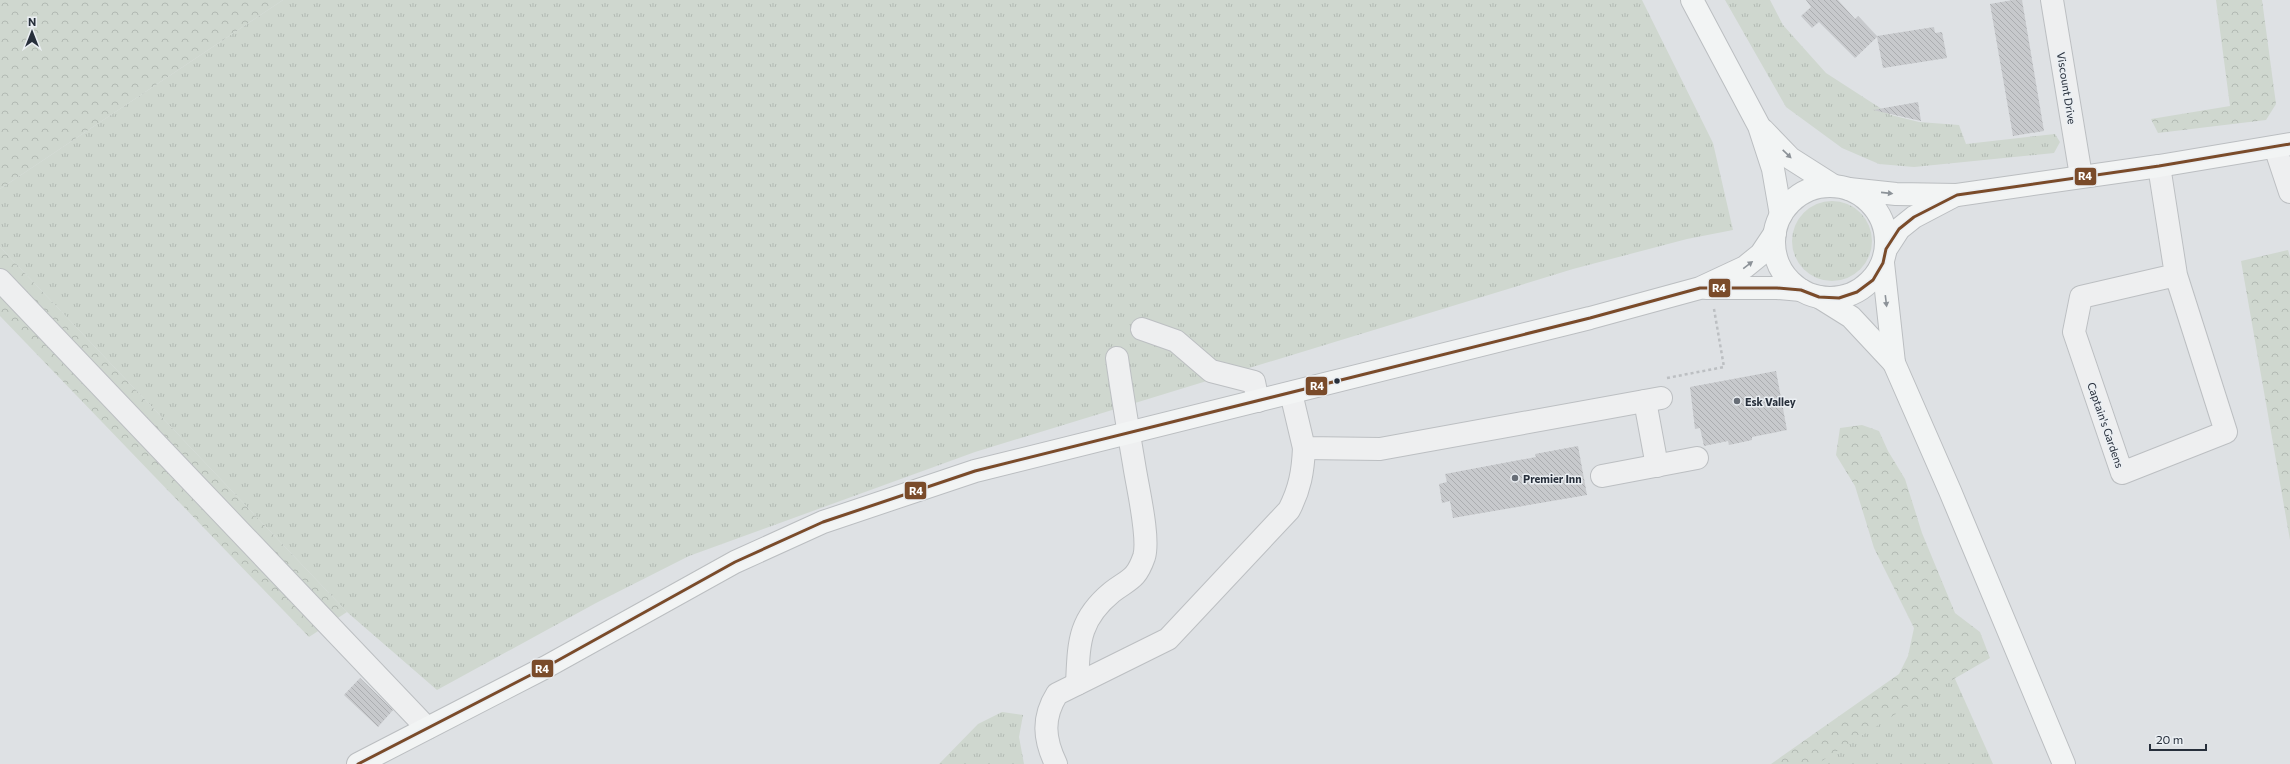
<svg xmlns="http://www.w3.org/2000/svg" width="2290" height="764" viewBox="0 0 2290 764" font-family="Commissioner,sans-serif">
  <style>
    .grass { fill: url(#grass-tufts) }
    .forest { fill: url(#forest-crowns) }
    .building { fill: url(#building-back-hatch) }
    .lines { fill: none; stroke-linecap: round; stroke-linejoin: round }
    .minor-casing { stroke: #bcbfc2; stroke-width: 24 }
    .major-casing { stroke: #bbbec1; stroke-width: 24 }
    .path { stroke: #bcbfc2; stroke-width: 2.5; stroke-dasharray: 3 3; stroke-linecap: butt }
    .minor { stroke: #eeeff0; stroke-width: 22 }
    .major { stroke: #f2f4f4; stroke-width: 22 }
    .bus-1-casing { stroke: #ebeff3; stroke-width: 6 }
    .bus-1 { stroke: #7a4b2a; stroke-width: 3 }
    .oneway { fill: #8c9298 }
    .bus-dot { fill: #272f3b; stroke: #ebeff3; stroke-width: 1.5 }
    .poi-dot { fill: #676d76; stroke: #ebeff3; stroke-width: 1.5 }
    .labels { text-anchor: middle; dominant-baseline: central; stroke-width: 3; stroke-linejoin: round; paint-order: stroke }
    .street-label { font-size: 11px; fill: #272f3b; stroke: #ebeff3 }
    .poi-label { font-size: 11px; font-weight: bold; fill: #272f3b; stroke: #ebeff3; text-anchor: start }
    .line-badge { stroke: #ebeff3; stroke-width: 1.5 }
    .badge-label { font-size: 11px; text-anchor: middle; font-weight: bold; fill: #fff }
  </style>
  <defs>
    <pattern id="grass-tufts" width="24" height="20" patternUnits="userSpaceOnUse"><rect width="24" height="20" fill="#cfd7cf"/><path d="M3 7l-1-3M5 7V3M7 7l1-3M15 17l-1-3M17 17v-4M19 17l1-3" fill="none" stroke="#b2b9b3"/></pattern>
    <pattern id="forest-crowns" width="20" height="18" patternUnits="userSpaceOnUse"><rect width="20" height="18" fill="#cfd7cf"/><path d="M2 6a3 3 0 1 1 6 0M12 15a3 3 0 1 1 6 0" fill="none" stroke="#b2b9b3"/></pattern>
    <pattern id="building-back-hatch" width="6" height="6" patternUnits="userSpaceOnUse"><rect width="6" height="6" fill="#c7c9cc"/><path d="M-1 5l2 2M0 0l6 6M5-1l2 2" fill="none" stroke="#abadb0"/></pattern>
  </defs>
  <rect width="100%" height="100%" fill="#dee1e4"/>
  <!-- grass -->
  <g class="grass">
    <polygon points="283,0 1642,0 1713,143 1733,230 1687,239 1573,269 975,452 689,556 596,603 437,690 347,612 0,247 0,189"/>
    <polygon points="1725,0 1770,0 1783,25 1826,73 1891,115 1919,122 1959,125 1966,144 2055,134 2060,142 2054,153 1914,167 1879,164 1842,148 1786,107"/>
    <circle cx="1832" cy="241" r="40"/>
    <polygon points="1947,661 1993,764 1791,764"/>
    <polygon points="1002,712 1023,715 1019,737 1024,764 939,764 978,724"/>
  </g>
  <!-- forest -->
  <g class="forest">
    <polygon points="0,0 283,0 0,189"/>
    <polygon points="2216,0 2262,0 2276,104 2266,120 2158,133 2151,119 2230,106"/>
    <polygon points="0,247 347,612 309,637 0,316"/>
    <polygon points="2288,250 2290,257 2290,540 2241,261"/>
    <polygon points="1862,425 1879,431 1888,451 1905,479 1922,533 1955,613 1980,632 1990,658 1921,698 1817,764 1771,764 1899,674 1908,656 1914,628 1874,548 1855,486 1836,455 1840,428"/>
  </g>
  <!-- building -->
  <g class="building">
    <polygon points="1806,0 1838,0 1855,19 1858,16 1877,36 1934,27 1935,33 1942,32 1947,58 1883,68 1877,37 1855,58 1819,22 1812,28 1801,16 1811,7"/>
    <polygon points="2013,0 2022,0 2044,131 2013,136 1990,4"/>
    <polygon points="1918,102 1921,121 1873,110"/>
    <polygon points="1776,371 1787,430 1752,437 1752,440 1729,445 1728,441 1704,446 1700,428 1695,429 1690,387"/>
    <polygon points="1578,446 1587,495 1453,518 1450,501 1442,503 1439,484 1447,482 1445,474 1536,457 1535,454"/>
    <polygon points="360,678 393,710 378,727 344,695"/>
  </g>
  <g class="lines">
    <defs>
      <g id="minor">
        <polyline points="2052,0 2081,176"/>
        <polyline points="2275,147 2290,192"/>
        <polyline points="2159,166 2176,275 2226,432 2122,473 2074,332 2081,297 2176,275"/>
        <polyline points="0,280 427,728"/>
        <polyline points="1142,329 1176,341 1211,371 1254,382 1258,401"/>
        <polyline points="1291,393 1304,448 1380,449 1661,398"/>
        <polyline points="1645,401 1657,466"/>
        <polyline points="1602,476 1697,458"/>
        <path d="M1077,684C1079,643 1078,620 1112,592C1129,579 1136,580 1144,557C1150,538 1137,485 1134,464C1128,429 1122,394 1117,358"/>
        <path d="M1056,764C1044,739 1042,718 1057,694L1168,639L1289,510C1300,489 1303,471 1304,448"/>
      </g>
      <g id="major">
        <polyline points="1692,0 1759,126 1773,169 1781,215"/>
        <polyline points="1763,130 1790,158 1834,186"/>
        <circle cx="1830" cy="242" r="56"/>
        <polyline points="1849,189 1896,194 1957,195 2159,166 2290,144"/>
        <polyline points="1886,249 1899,229 1914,217 1954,196"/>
        <polyline points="1883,263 1894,363 1950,491 2064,764"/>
        <polyline points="1706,288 1777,288 1801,290"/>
        <polyline points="1819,297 1851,317 1894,363"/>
        <polyline points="358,764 546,667 735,562 823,522 975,471 1590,318 1700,288 1745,267 1761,254 1775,233"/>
      </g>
    </defs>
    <!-- minor casing -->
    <use href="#minor" class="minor-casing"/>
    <!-- major casing -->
    <use href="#major" class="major-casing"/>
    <!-- path -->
    <polyline class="path" points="1667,378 1724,367 1714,309"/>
    <!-- minor -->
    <use href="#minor" class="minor"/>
    <!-- major -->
    <use href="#major" class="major"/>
    <defs>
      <polyline id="bus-1" points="358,764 546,667 735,562 823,522 975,471 1590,318 1700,288 1777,288 1801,290 1819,297 1839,298 1857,292 1873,280 1883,263 1886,249 1899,229 1914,217 1957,195 2159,166 2290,144"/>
    </defs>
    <!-- bus-1 casing -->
    <use href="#bus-1" class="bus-1-casing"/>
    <!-- bus-1 -->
    <use href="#bus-1" class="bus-1"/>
  </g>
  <!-- one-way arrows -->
  <defs><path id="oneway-solid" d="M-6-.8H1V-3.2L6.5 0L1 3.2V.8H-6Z"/></defs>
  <g class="oneway">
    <use href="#oneway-solid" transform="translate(1787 154) rotate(44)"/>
    <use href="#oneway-solid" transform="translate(1887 193) rotate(6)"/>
    <use href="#oneway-solid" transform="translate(1748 265) rotate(-37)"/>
    <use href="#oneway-solid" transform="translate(1886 301) rotate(83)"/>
  </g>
  <!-- markers -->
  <circle class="bus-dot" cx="1337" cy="381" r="3.5"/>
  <g class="poi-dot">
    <circle cx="1737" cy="401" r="4"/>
    <circle cx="1515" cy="478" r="4"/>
  </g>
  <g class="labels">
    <!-- street labels -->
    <g class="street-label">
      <text transform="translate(2067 88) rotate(81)">Viscount Drive</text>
      <text transform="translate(2106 425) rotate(71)">Captain's Gardens</text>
    </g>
    <!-- poi labels -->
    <g class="poi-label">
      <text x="1745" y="401">Esk Valley</text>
      <text x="1523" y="478">Premier Inn</text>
    </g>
  </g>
  <g class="line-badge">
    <rect x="2074" y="167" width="23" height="19" rx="4" fill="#7a4b2a"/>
    <rect x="1708" y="278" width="23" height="20" rx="4" fill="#7a4b2a"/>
    <rect x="1305" y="376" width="23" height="20" rx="4" fill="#7a4b2a"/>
    <rect x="904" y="481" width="23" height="19" rx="4" fill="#7a4b2a"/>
    <rect x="531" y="659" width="23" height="19" rx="4" fill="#7a4b2a"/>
  </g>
  <g class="badge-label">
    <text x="2085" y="180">R4</text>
    <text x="1719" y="292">R4</text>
    <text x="1317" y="390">R4</text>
    <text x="916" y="495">R4</text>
    <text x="542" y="673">R4</text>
  </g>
  <!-- north arrow -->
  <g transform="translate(32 32)" stroke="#ebeff3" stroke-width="3" paint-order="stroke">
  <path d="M0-3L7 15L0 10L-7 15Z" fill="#272f3b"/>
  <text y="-6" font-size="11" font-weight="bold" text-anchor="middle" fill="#272f3b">N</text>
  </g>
  <!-- scale -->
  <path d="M2150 744v6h56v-6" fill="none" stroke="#272f3b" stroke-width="2"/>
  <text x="2156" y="744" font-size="12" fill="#272f3b" stroke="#ebeff3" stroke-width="3" paint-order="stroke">20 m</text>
</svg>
